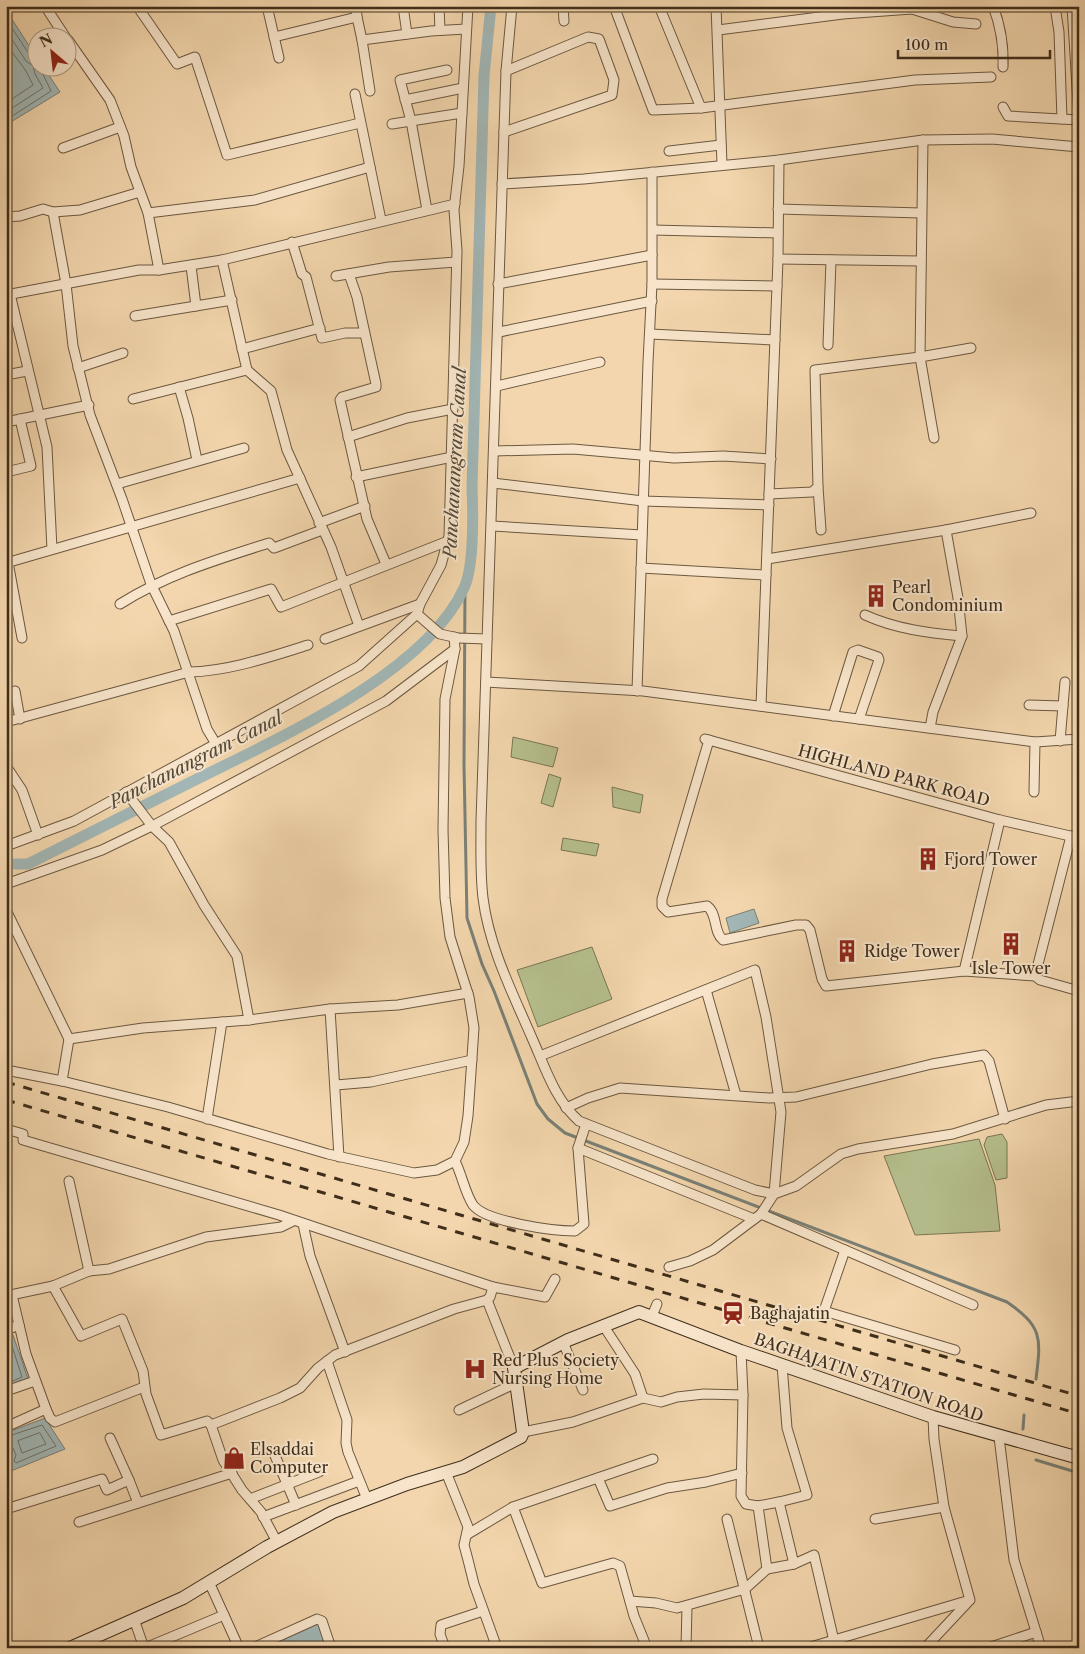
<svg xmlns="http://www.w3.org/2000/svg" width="1085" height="1654" viewBox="0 0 1085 1654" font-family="'Libre Caslon Text',serif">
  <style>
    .green { fill: #b6bf8e; stroke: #7a7654 }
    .water { fill: #a1b6b5; stroke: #7a8077 }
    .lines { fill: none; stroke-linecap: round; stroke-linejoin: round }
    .shore { stroke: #707268; stroke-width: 1 }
    .stream { stroke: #7a8077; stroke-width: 3 }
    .canal { stroke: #a1b6b5; stroke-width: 11 }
    .street-casing { stroke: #6c5840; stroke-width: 11 }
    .secondary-casing { stroke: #3f2e1b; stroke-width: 14 }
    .street { stroke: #f7e4ca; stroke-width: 9 }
    .secondary { stroke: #f7e4ca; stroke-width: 12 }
    .rail { stroke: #3f2e1b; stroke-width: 3; stroke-dasharray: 9 9; stroke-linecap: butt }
    .labels { text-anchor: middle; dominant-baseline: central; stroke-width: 4; stroke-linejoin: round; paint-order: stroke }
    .poi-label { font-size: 16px; fill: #3f2e1b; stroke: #f7e4ca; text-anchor: start }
    .street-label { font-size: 16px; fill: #3f2e1b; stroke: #f7e4ca }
    .water-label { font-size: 18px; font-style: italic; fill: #53493a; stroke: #f7e4ca }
  </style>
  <rect width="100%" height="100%" fill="#f3d6ad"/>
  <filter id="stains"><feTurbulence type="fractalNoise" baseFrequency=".004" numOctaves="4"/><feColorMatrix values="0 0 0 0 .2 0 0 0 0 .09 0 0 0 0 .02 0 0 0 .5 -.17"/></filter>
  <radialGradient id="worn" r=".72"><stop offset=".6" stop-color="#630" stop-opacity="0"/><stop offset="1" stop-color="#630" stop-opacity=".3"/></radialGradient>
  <!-- green -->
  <g class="green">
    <polygon points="513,737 558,748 553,767 511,757"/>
    <polygon points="549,774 561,778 553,807 541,803"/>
    <polygon points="612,787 643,795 640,813 613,807"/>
    <polygon points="563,838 599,844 596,856 561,850"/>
    <polygon points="592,947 612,999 538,1027 517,970"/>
    <polygon points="1002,1134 1007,1142 1007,1178 996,1180 984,1145 987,1137"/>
    <polygon points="979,1139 995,1185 1000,1231 915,1235 884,1156"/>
  </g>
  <!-- water -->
  <g class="water">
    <polygon points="6,10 37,58 38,68 44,68 60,92 6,125"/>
    <polygon points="754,909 759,923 730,933 726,918"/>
    <polygon points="13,1335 29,1382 6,1389 6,1337"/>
    <polygon points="45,1418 65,1449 6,1473 6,1458 11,1456 6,1444 6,1433"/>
    <polygon points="320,1622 326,1648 262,1648"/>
  </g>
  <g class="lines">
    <!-- shore -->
    <g class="shore">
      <polyline points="6,19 31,57 38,60"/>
      <polyline points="6,30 26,61 33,66 35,74 43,88 6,112"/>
      <polyline points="6,44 26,71 33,85 6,103"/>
      <polyline points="6,120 51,91 40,68"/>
      <polyline points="6,1341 11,1343 22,1377 6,1384"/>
      <polygon points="40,1433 46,1444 22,1453 18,1441"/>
      <polyline points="6,1437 42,1425 56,1446 16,1463 14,1461 16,1455 13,1448 6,1444"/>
    </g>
    <!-- stream -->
    <g class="stream">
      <path d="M465,586L464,765L467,918L482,964L494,991L537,1104L548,1119L565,1133L1007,1302C1043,1327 1041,1338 1036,1379"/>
      <polyline points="1023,1429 1024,1415"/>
      <polyline points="1036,1460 1079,1473"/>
    </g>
    <!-- canal -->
    <path class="canal" d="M6,864H28C84,836 141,807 197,779C277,739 426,673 464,588C474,567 473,512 472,487L484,76L491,6"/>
    <defs>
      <g id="street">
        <polyline points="45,6 66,38"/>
        <polyline points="137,6 177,64 195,57 227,155 360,123"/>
        <polyline points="267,6 279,58"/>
        <polyline points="403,6 407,34"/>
        <polyline points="439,6 440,30"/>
        <path d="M512,6L506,71L481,821C481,847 480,873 483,898C489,947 513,994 532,1038C545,1067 555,1100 579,1121L755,1190L774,1194L781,1112L766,1017L755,970L540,1056"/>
        <polyline points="563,6 564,21"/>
        <polyline points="614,6 653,110 701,108 915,80 991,77"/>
        <polyline points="659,6 701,108"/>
        <polyline points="716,6 722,164"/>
        <path d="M993,6C1001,27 1004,45 1003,67"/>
        <polyline points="1055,6 1059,32 1062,119"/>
        <polyline points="1072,6 1079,120"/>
        <polyline points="357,17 362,40 431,31 466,29"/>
        <polyline points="718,30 843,14 912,9 953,22 976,24"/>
        <polyline points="274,37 357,17 356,6"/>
        <polyline points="68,40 110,100 124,136 131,167 148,213 159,270"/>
        <polyline points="362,40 370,91"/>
        <polyline points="355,94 381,220"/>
        <polyline points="405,100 463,88"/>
        <polyline points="1003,107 1008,116 1079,120"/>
        <polyline points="392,124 462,113"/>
        <polyline points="504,132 612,95 614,80 599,39 588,37 506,71"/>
        <polyline points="63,148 120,127"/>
        <polyline points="669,151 721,145"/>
        <polyline points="502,184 584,179 779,160 923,140 992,139 1079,147"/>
        <polyline points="778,209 921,213"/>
        <polyline points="427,210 411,121 400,80 447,70"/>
        <polyline points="53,212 66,284 73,346 90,415 122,499 151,584 174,631 207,729 216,744"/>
        <polyline points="148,213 255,200 370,167"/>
        <polyline points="6,217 20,216 43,209 53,212 80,210 140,192"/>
        <polyline points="653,230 778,233"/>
        <polyline points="292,242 302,274 306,277 322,338 345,333 363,333"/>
        <polyline points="778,259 920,261"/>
        <polyline points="222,260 247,370 271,391 287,450 331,547 359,626"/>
        <polyline points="191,266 196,306"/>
        <polyline points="349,274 357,297 376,384 376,387 342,397 340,400 367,519 386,564"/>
        <polyline points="336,276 389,267 456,262"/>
        <polyline points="498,284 652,255"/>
        <polyline points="652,284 777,286"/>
        <polyline points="10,294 47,447 52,549"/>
        <polyline points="6,295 139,270 159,270 222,260 455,204"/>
        <polyline points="135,316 232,300"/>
        <polyline points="499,332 652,301"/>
        <polyline points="650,334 775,340"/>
        <polyline points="828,345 831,260"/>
        <polyline points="242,349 320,328"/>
        <polyline points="78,368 123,353"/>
        <polyline points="6,375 27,371"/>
        <polyline points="497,386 600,362"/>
        <polyline points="179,387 188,418 197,460"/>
        <polyline points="133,399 247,370"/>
        <polyline points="6,422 89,405"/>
        <polyline points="348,437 407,418 453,409"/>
        <polyline points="934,438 920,357 971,348"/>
        <polyline points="495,451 573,449 674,458 723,456 771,459"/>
        <polyline points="6,472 31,466 20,419"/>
        <polyline points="356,477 452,457"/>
        <polyline points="493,483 643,501 769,505"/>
        <polyline points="117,484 244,448"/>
        <polyline points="818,487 821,530"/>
        <polyline points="769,494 812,492 818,487 815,370 920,357 923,140"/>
        <polyline points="319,523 365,506"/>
        <polyline points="492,526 642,535"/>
        <polyline points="946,530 1031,513"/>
        <polyline points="767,559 946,530 958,598 962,636 933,712 930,728"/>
        <polyline points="8,562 22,638"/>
        <polyline points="6,563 300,478"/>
        <polyline points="641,568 766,575"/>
        <path d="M120,604C168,574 216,560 269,543L274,548L322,530"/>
        <polyline points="417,614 440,634 458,638 487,639"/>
        <path d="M865,615C896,629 928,633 962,636"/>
        <polyline points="169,621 271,589 281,607 448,541"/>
        <polyline points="325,639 420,604"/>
        <polyline points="486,682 643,691 1035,742 1079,739"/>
        <polyline points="15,691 20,719"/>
        <polyline points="637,691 648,362 652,284 652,172"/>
        <polyline points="1029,705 1063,706"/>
        <polyline points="761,706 778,259 779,160"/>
        <polyline points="833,716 853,652 858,650 878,657 879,660 859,719"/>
        <path d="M6,722L189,672C230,671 269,657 308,645"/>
        <polyline points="705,739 1000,820 1079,838"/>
        <path d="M709,740L662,899V906L668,912L707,906C718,914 713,932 723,940L796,925H806L810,930L822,979L826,986L964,971L1035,976L1040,980L1079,991"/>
        <polyline points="1060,741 1065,682"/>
        <polyline points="6,766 22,790 38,835"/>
        <polyline points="126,792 152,826 169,842 204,905 237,956 249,1020 330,1009 339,1157"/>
        <polyline points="1034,792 1035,742"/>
        <polyline points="6,846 74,821 359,666 417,614 420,604 441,565 449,536 457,251 454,210 459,166 468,6"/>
        <polyline points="6,884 102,850 156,824 386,701 455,649"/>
        <polyline points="6,910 69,1039 143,1028 249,1020"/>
        <polyline points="964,971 1000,820"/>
        <polyline points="1035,976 1071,836"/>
        <polyline points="706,990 736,1095"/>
        <polyline points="330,1009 398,1005 468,993"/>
        <polyline points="6,1070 62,1081 168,1107 328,1154 414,1173 437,1170 455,1161 464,1142 468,1116 474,1028 469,997 450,937 445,898 443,830 445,699 455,649 454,637"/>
        <polyline points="62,1081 69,1039"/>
        <polyline points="336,1085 371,1082 472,1060"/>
        <polyline points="566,1108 588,1098 620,1088 769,1098 796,1097 932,1064 984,1055 989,1061 1005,1119"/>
        <polyline points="207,1119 222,1022"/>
        <polyline points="6,1129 23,1134 23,1140 279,1215 493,1287 490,1297 487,1300"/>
        <polyline points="578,1148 754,1219"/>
        <path d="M455,1161C462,1175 465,1193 473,1205C486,1222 553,1231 575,1231L584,1224L578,1148L586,1124"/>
        <polyline points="69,1181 89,1271"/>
        <polyline points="761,1214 973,1305"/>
        <polyline points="303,1224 310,1256 345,1352"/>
        <polyline points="845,1250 824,1311 955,1350"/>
        <polyline points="669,1267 690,1261 713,1250 761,1214 774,1194 796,1186 841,1154 858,1149 953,1134 1046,1105 1079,1101"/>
        <polyline points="53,1286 89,1271 109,1269 206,1237 281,1227 293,1221"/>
        <polyline points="493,1287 545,1297 555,1279"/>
        <polyline points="12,1295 26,1354 46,1409"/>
        <polyline points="6,1296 53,1286 81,1336 122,1319 143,1371 146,1394 161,1435 207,1421 211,1425 223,1460 242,1490 261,1512 277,1542"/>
        <polyline points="652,1316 657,1304"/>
        <polyline points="603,1325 635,1374 643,1398"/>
        <polyline points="6,1330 19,1325"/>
        <polyline points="563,1342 583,1390"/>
        <polyline points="327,1361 347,1420 346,1443 348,1452 367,1499"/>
        <polyline points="782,1365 787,1428 807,1495 779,1502 794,1564 814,1555 834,1641"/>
        <polyline points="6,1391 35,1381"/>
        <polyline points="459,1410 516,1383"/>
        <polyline points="211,1425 280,1398 300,1388 318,1368 335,1355 454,1309 487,1300 514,1368"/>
        <polyline points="6,1427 46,1409 50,1418 55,1422 144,1387"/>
        <polyline points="523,1432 573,1422 643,1398 661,1402 677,1397 704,1394 743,1395"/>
        <polyline points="999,1437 1014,1560 1041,1648"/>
        <polyline points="110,1438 129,1480"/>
        <polyline points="273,1451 296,1505"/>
        <polyline points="446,1472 468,1527 464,1545 468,1560 474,1584 497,1648"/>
        <polyline points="598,1478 610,1506 667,1488 706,1482 742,1473"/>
        <polyline points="250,1499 319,1472"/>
        <polyline points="758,1506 779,1502"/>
        <polyline points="513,1507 542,1583 613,1563 620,1566 634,1616 647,1648"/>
        <polyline points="6,1509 102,1479 107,1490 129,1480 138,1503"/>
        <polyline points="263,1517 359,1481"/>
        <polyline points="727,1519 759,1648"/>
        <polyline points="875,1519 944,1507"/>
        <polyline points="79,1522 232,1473"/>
        <polyline points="468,1534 513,1507 653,1459"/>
        <polyline points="767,1569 794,1564"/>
        <polyline points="209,1582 239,1648"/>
        <polyline points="630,1601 656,1603 677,1608 745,1589 767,1569 758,1506 746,1504 741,1496 743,1395 741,1351"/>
        <polyline points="134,1619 144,1648"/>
        <polyline points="145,1648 224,1615"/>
        <polyline points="253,1648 317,1619 322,1621 331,1648"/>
        <polyline points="445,1648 440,1634 441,1625 483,1611"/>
        <polyline points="686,1648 687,1606"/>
        <polyline points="807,1648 970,1600 944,1507 934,1439 933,1417"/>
        <polyline points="925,1648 969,1601"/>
        <polyline points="988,1648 1036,1632"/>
      </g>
      <polyline id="secondary" points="70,1648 183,1598 267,1547 333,1512 407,1484 463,1467 521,1437 523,1432 514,1368 568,1340 639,1312 741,1351 933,1417 1079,1458"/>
    </defs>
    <!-- street casing -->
    <use href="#street" class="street-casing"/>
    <!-- secondary casing -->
    <use href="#secondary" class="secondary-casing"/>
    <!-- street -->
    <use href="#street" class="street"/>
    <!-- secondary -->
    <use href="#secondary" class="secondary"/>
    <!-- rail -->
    <g class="rail">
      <polyline points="6,1082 1079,1396"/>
      <polyline points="6,1100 1079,1414"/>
    </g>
  </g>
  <!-- icons -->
  <defs>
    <symbol id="building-bare" viewBox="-9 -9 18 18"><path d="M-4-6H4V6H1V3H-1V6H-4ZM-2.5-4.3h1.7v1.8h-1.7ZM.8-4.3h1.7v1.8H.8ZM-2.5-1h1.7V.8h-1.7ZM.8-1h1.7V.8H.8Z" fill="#8f2418" stroke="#f7e4ca" stroke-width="2.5" paint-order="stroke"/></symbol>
    <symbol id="station-bare" viewBox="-9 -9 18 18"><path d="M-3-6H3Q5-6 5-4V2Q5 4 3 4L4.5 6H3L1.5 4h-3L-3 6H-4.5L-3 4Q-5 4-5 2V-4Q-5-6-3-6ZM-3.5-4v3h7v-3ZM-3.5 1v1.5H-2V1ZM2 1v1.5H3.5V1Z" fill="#8f2418" stroke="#f7e4ca" stroke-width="2.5" paint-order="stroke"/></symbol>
    <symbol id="hospital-bare" viewBox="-9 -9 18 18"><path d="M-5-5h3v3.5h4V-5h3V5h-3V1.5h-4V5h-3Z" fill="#8f2418" stroke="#f7e4ca" stroke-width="2.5" paint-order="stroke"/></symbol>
    <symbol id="shop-bare" viewBox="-9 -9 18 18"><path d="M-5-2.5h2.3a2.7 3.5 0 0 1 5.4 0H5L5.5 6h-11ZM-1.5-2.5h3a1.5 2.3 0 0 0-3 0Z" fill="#8f2418" stroke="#f7e4ca" stroke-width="2.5" paint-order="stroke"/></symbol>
  </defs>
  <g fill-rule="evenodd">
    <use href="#building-bare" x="860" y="580" width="32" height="32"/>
    <use href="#building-bare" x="912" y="843" width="32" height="32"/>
    <use href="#building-bare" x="995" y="928" width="32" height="32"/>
    <use href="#building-bare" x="831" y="935" width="32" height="32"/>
    <use href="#station-bare" x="717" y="1297" width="32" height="32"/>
    <use href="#hospital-bare" x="459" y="1353" width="32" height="32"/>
    <use href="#shop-bare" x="218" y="1442" width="32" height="32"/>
  </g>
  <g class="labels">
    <!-- poi labels -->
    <g class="poi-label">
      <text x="892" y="587">Pearl<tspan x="892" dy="18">Condominium</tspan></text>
      <text x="944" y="859">Fjord Tower</text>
      <text x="864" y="951">Ridge Tower</text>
      <text x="1011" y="968" text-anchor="middle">Isle Tower</text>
      <text x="750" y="1313">Baghajatin</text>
      <text x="492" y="1360">Red Plus Society<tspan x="492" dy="18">Nursing Home</tspan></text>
      <text x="250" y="1449">Elsaddai<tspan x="250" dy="18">Computer</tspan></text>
    </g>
    <!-- street labels -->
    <g class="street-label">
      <text transform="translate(894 775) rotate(15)">HIGHLAND PARK ROAD</text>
      <text transform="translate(869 1377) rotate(19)">BAGHAJATIN STATION ROAD</text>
    </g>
    <!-- water labels -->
    <g class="water-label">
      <text transform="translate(455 463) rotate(-87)">Panchanangram Canal</text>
      <text transform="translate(196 760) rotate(-27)">Panchanangram Canal</text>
    </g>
  </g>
  <!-- margin -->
  <rect width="1085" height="1654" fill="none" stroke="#f3d6ad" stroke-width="25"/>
  <rect x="8" y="8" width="1070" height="1639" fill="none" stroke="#3f2e1b" stroke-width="2.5"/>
  <rect x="12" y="12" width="1060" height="1629" fill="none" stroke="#3f2e1b"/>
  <!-- north arrow -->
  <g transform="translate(52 52) rotate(332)"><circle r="24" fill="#f7e4ca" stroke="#ad9b84"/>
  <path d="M0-4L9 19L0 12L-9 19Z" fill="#8f2418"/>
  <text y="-8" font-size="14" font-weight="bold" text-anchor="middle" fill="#3f2e1b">N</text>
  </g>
  <!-- scale -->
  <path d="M898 50v8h152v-8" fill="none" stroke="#3f2e1b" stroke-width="2.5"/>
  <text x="905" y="50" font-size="15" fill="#3f2e1b" stroke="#f7e4ca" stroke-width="4" paint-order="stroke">100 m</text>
  <rect width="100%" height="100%" filter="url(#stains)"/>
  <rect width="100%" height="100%" fill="url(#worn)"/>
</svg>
